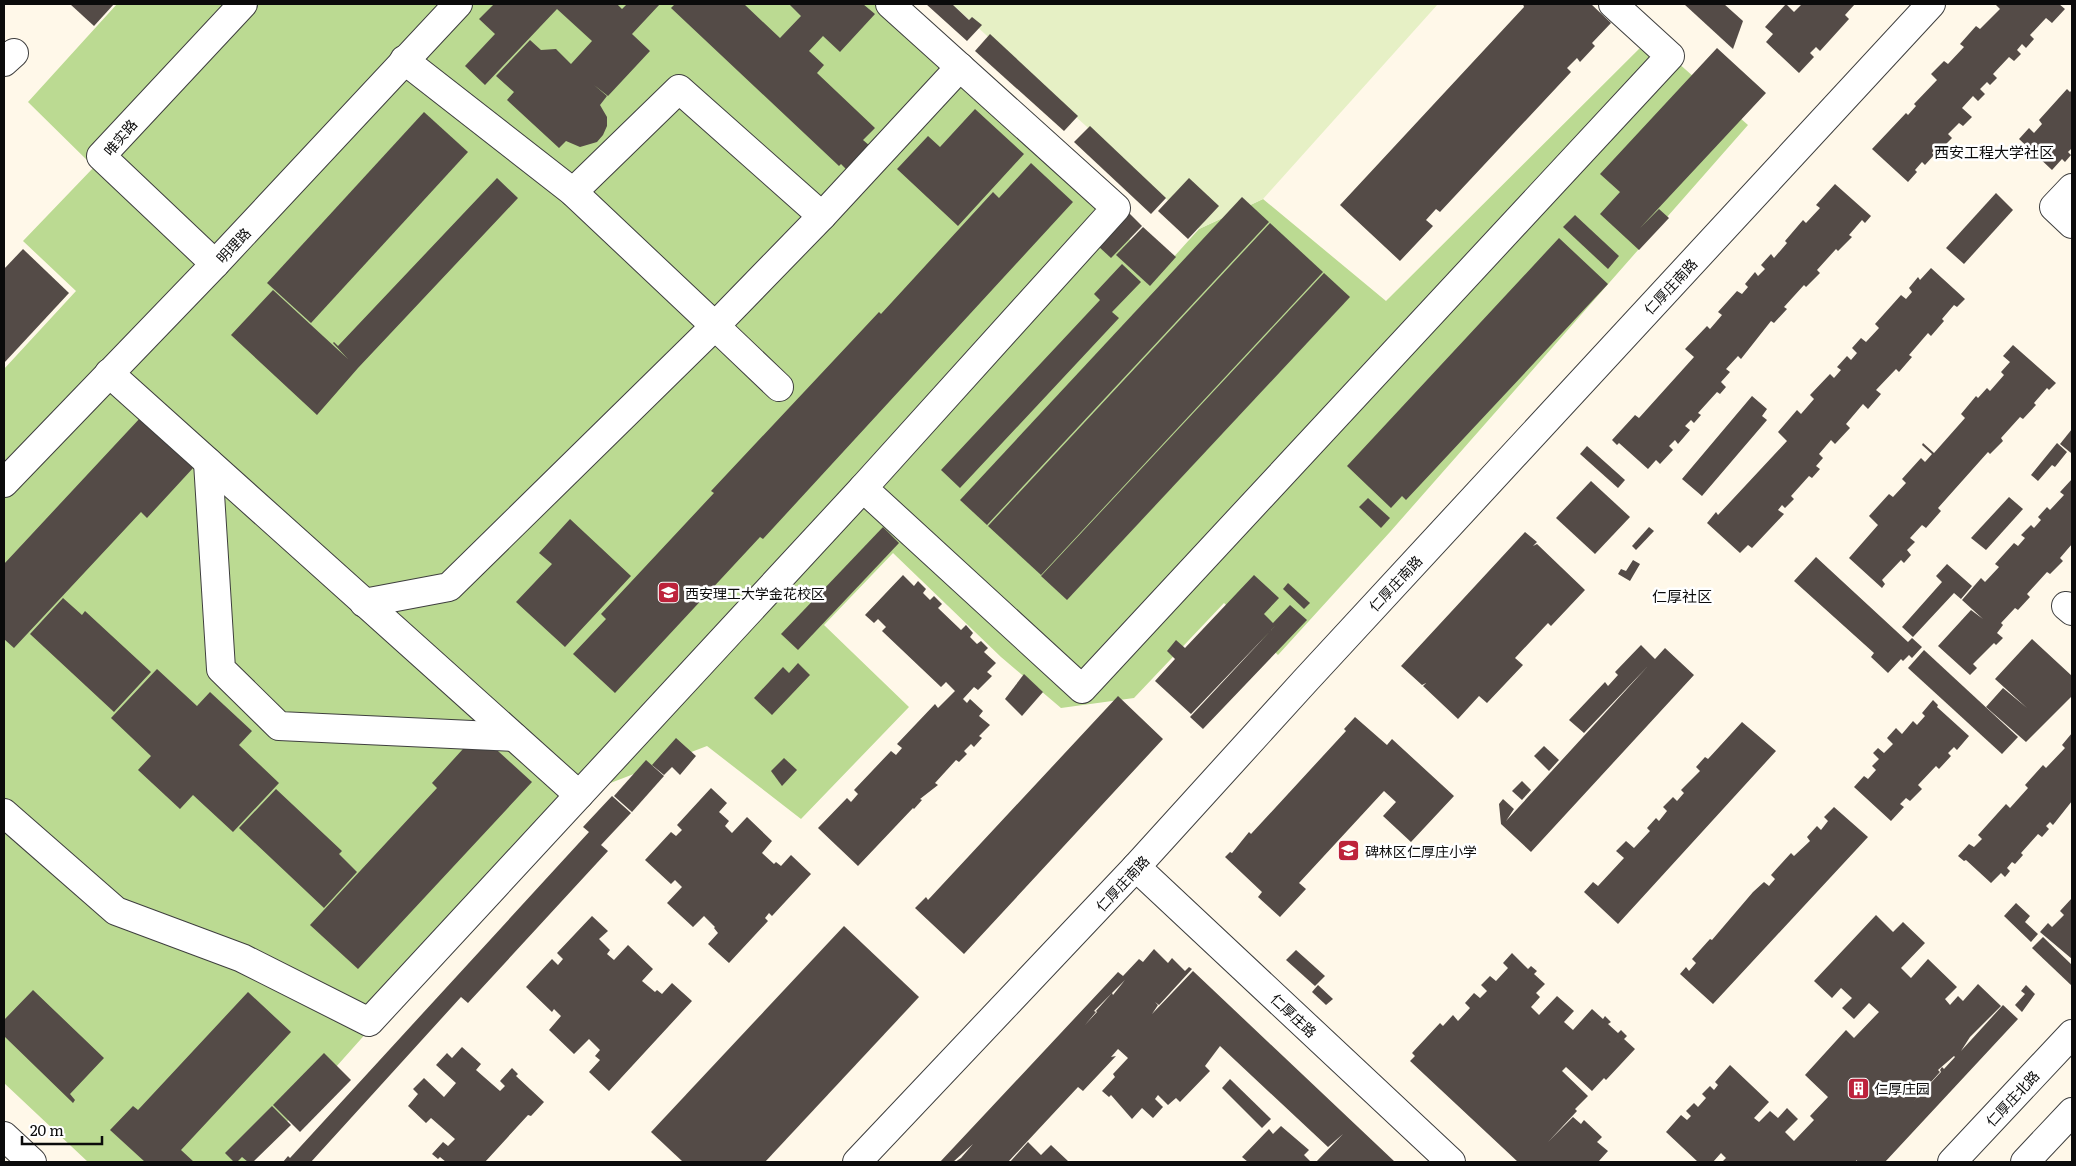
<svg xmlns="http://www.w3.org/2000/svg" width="2076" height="1166" viewBox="0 0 2076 1166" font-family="Literata,'Noto Sans SC',serif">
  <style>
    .forest { fill: #bbda92 }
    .pitch { fill: #e6f0c5 }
    .building { fill: #544b47; fill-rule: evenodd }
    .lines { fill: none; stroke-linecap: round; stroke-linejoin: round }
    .minor-casing { stroke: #3e3e3e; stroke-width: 30 }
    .minor { stroke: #fff; stroke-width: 28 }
    .labels { text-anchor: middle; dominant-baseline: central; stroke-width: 5; stroke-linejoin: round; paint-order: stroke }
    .street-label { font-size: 14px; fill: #0b0b0b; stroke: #fff }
    .poi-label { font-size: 14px; fill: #0b0b0b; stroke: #fff; text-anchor: start }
    .neighbourhood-label { font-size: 15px; fill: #0b0b0b; stroke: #fff }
  </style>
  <rect width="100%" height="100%" fill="#fff8e9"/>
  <!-- forest -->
  <g class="forest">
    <polygon points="117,4 447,4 4,479 4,369 76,291 23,241 94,167 28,102"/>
    <polygon points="453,4 880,4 1162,270 1199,229 1263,199 1386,301 1650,38 1748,125 1390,532 1278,655 1224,603 1134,698 1061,708 1001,657 893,553 824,625 909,707 801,819 707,746 579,795 251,1162 88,1162 4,1083 4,481"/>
  </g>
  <!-- pitch -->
  <polygon class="pitch" points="952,4 1438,4 1263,199 1199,229"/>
  <!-- building -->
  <g class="building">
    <polygon points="70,4 114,4 94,26"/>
    <polygon points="494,4 617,4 622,9 627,4 660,4 632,34 650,51 608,96 594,85 607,96 600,105 607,117 607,126 603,135 597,142 580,147 566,141 559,148 507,100 514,92 496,76 530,40 541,50 556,49 571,64 592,41 557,9 485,85 465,66 495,34 479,19"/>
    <polygon points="675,4 744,4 780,38 801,16 789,4 863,4 875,14 840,52 823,36 809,51 824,65 817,73 875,128 863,140 870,146 847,170 841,164 839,166 671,8"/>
    <polygon points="926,4 952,4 969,20 972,17 982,25 967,41"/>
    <polygon points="1523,4 1591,4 1611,23 1592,43 1595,46 1580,62 1577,58 1567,68 1571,72 1440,212 1436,209 1426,220 1433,226 1400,261 1340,205 1524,7"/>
    <polygon points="1684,4 1724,4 1743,21 1733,49"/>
    <polygon points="1786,4 1794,12 1802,4 1855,4 1845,15 1849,19 1820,51 1816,47 1810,53 1814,57 1799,73 1766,42 1773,34 1765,27"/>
    <polygon points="1997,4 2059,4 2065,9 2052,23 2046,18 2030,35 2034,39 2026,48 2022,44 2017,50 2021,54 2014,61 2009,57 1993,74 1997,78 1990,85 1987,82 1980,89 1985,94 1978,101 1973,96 1962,108 1972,117 1963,126 1959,123 1948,134 1952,138 1942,148 1939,145 1932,153 1934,155 1925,165 1922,162 1915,170 1917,172 1908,182 1872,149 1906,113 1908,115 1916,106 1914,104 1937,80 1931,74 1944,61 1948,64 1964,47 1960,44 1976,26 1980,29 2000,9 1996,5"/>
    <polygon points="990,34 1078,116 1064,131 975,51"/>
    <polygon points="1717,48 1766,93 1640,228 1659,209 1669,218 1639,250 1600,214 1620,192 1600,174"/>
    <polygon points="2067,89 2070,92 2072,90 2072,148 2068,152 2071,155 2065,162 2062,159 2052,170 2019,139 2029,128 2034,133 2042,124 2039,120"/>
    <polygon points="975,109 1024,154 958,226 897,169 928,136 940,147"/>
    <polygon points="424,112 468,152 311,323 267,283"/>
    <polygon points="1090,126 1166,198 1151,214 1074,142"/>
    <polygon points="1031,163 1073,202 763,539 760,537 615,693 573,654 606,619 601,614 714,493 711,491 879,312 881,314 993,192 999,198"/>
    <polygon points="497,178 518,198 358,368 317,415 231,335 273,290 348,359 333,343 334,342 338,346"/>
    <polygon points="1189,178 1219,206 1188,239 1158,211"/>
    <polygon points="1835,184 1871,216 1865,223 1862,220 1849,235 1852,237 1838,251 1836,249 1817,270 1820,273 1806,287 1804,285 1784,307 1787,309 1774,323 1771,321 1741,359 1738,356 1726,369 1730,372 1721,382 1726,387 1720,394 1717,392 1698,413 1701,415 1694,423 1691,420 1685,426 1690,430 1678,444 1675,440 1669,446 1673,450 1660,464 1656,460 1648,469 1619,443 1617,445 1612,440 1635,415 1639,418 1694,357 1685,349 1707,326 1710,329 1722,315 1718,312 1737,291 1742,294 1748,287 1745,284 1755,272 1758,276 1765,269 1761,265 1771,254 1774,258 1787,243 1785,241 1803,220 1806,223 1820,208 1816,205"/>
    <polygon points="1996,193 2013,210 1964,264 1946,248"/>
    <polygon points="1242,197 1269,222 987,525 960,500"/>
    <polygon points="1125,209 1142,226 1111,258 1098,246"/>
    <polygon points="1575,215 1619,256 1608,269 1563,227"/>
    <polygon points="1270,223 1323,272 1041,575 988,526"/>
    <polygon points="1143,227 1176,257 1150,286 1116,255"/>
    <polygon points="1559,238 1608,284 1406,500 1402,496 1391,508 1347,466"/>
    <polygon points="23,249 69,293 4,363 4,269"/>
    <polygon points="1122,264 1141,282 1112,312 1119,318 960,488 941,470 1100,300 1094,294"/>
    <polygon points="1931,268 1965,299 1957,307 1954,305 1942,319 1944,321 1931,336 1928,333 1909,355 1912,357 1899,372 1896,369 1876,390 1881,394 1868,409 1863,404 1846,424 1850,428 1835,444 1831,440 1819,454 1823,458 1816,466 1820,469 1812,478 1809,476 1791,496 1794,499 1785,508 1782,505 1778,510 1784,514 1752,548 1748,545 1740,553 1707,523 1716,512 1718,515 1787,441 1778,432 1797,410 1801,414 1814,399 1810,395 1830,374 1834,378 1841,370 1837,367 1847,356 1851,360 1857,353 1852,348 1861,338 1866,342 1879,328 1875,324 1901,295 1906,299 1912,292 1909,288 1918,277 1920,280"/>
    <polygon points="1324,273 1350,297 1067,600 1041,576"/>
    <polygon points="2013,345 2056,383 2049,390 2047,388 2034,403 2036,405 2023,419 2020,417 2001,438 2003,441 1990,454 1988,452 1938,508 1941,511 1926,528 1922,525 1910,538 1915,542 1907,550 1911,555 1904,563 1901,560 1882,580 1885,584 1882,588 1849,558 1878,525 1869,516 1889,494 1893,497 1906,483 1902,479 1921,458 1925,462 1932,454 1922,445 1923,443 1934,453 1965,418 1961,414 1976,396 1978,398 1987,388 1990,391 2004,375 2001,372 2010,362 2003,356"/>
    <polygon points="1752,396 1767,409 1762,416 1767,420 1702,496 1682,479"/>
    <polygon points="141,417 194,467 147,518 141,512 14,648 4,639 4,564"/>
    <polygon points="2072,429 2072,451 2071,453 2060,444"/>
    <polygon points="2057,443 2067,452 2055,467 2052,465 2038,481 2031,475"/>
    <polygon points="1587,446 1625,480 1618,488 1580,454"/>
    <polygon points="2072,479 2072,544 2060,558 2063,561 2050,574 2047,572 2027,594 2030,597 2018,610 2015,608 2001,623 2003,625 1997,633 2003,638 1996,645 1994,643 1973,664 1977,668 1970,675 1938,646 1971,610 1983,619 1962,600 1981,578 1985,582 1999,567 1995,564 2014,543 2018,546 2025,538 2021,535 2031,525 2034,528 2041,520 2038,517 2047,507 2050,510 2064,495 2060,492"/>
    <polygon points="1591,481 1630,517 1595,554 1556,518"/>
    <polygon points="2009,497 2023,509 1986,550 1971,538"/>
    <polygon points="1368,498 1390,518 1381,528 1359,507"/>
    <polygon points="570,519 631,576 565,647 516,602 552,564 539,553"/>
    <polygon points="883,527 899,543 798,650 781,634"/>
    <polygon points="1649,527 1654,531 1636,550 1632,546"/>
    <polygon points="1525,532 1537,542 1533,546 1537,544 1585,590 1551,626 1548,623 1515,658 1523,665 1487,703 1479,696 1458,719 1423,686 1426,683 1422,685 1401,666"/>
    <polygon points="1816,557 1908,642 1912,638 1922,647 1912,658 1909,655 1903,661 1901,659 1888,673 1871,657 1874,653 1794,581"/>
    <polygon points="1633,560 1640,564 1630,581 1618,574 1621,569 1626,571"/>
    <polygon points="1947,564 1972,586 1961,599 1954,593 1913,637 1902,627 1942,582 1936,576"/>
    <polygon points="903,575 914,586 918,581 926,589 923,593 930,600 934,596 942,604 938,608 961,630 966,625 973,633 970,637 977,644 981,641 988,648 984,652 996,663 987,672 992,676 978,690 974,687 963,699 967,703 970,699 983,711 979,716 990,725 979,736 982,738 974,747 971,744 964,751 967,754 959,762 956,760 935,783 938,785 920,799 922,800 914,809 913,808 858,866 818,828 847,798 851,802 858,794 854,790 891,751 896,755 902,748 897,744 935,704 938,708 955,691 946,682 941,687 882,631 886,627 878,619 874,623 865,615"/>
    <polygon points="1254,575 1279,598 1264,614 1273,623 1290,605 1307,620 1203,729 1190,717 1276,625 1191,714 1155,681 1175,659 1167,651 1176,640 1185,648"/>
    <polygon points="1288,583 1310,603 1304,609 1283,589"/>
    <polygon points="63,598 82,615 85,611 151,672 114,712 30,634"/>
    <polygon points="2032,639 2072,676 2072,696 2026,742 1986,707 2003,688 2027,708 1995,679"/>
    <polygon points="1641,645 1655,659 1665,648 1694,675 1531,852 1501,824 1499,804 1503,799 1514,809 1506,821 1648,666 1584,733 1569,720 1605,682 1608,686 1618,675 1615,672"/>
    <polygon points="1924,650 2018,737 2002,754 1908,668"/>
    <polygon points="798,663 810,675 772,715 754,698 783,667 789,673"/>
    <polygon points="157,669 197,706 210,692 252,731 239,745 279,783 233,832 193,795 180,809 138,770 151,756 111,718"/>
    <polygon points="1024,674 1043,692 1022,716 1005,699"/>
    <polygon points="1118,696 1163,739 964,954 915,908 926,897 928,900"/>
    <polygon points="1933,700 1938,705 1937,707 1969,736 1957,750 1954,747 1948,753 1951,756 1939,769 1936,766 1918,785 1922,789 1910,801 1906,798 1900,804 1904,807 1891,821 1854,787 1864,776 1868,779 1876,770 1872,766 1879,759 1873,753 1878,748 1884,753 1893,744 1887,738 1896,728 1902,734 1913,721 1917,725 1925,716 1922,713"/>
    <polygon points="1355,717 1387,745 1392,739 1454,796 1411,842 1383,816 1396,802 1384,791 1299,883 1306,889 1280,917 1258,897 1262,892 1225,857 1230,852 1232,853 1249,832 1251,834 1346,731 1344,729"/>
    <polygon points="1742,722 1776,751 1618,924 1584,892 1593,882 1598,886 1624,858 1616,851 1626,841 1634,848 1650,831 1647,828 1656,818 1659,821 1667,811 1663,807 1673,797 1677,801 1684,793 1681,790 1700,771 1696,767 1705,757 1708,759"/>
    <polygon points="2072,733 2072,801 2053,825 2050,822 2046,826 2049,829 2042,837 2038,834 2021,853 2023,855 2015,864 2012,862 2007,868 2010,871 2005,877 2001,873 1991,883 1966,860 1964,861 1958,856 1969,844 1974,847 1982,839 1978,835 2006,804 2010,808 2028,788 2025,785 2043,765 2046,768 2065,748 2062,745"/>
    <polygon points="473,738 487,741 532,782 358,969 310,925 437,788 432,783"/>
    <polygon points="676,738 696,756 680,775 672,767 664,775 652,765"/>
    <polygon points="1544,746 1559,760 1549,771 1534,756"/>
    <polygon points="784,758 797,770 782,786 771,771"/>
    <polygon points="646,760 664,776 632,812 614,796"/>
    <polygon points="1522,781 1531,790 1522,800 1512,791"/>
    <polygon points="711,788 727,803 719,812 729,821 725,826 732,833 747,817 772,841 762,853 774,864 776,862 781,866 791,855 811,874 772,916 769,913 765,918 768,921 729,963 708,944 718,933 714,928 715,927 704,916 693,927 667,903 682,887 675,880 671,884 645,860 671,832 676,836 682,830 677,825"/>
    <polygon points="276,789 342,851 339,854 357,872 324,908 239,828"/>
    <polygon points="612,796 631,813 601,845 608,851 468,1003 461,997 311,1162 283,1162 288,1156 290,1158 589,832 583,827"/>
    <polygon points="1834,807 1868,837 1713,1004 1680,974 1686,967 1689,971 1696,963 1692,959 1710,939 1712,940 1753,892 1764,882 1769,886 1775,879 1771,875 1791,853 1794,856 1810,841 1807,837 1817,826 1821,830 1828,821 1824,817"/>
    <polygon points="2072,898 2072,959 2040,932 2048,923 2052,927 2064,915 2060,911"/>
    <polygon points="2016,903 2030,916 2025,922 2038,934 2031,942 2004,916"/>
    <path d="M1876,915L1893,932L1903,922L1925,943L1901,968L1911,978L1928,959L1957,987L1945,999L1950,1005L1958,996L1963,1001L1978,984L2001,1006L1970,1037L1961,1051L2003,1005L2018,1019L1885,1162H1857V1160L1855,1162H1722L1726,1158L1721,1153L1713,1162H1698L1666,1132L1681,1115L1687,1120L1691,1116L1686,1111L1694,1103L1698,1107L1706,1098L1702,1094L1710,1086L1714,1090L1718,1085L1715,1082L1730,1065L1769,1102L1754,1118L1759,1122L1770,1111L1778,1118L1787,1108L1798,1119L1785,1132L1794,1141L1814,1120L1810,1116L1828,1097L1805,1075L1846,1030L1854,1038L1879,1012L1869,1003L1854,1019L1842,1008L1852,998L1841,988L1832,998L1814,981ZM1954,1056L1955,1057L1944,1069L1942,1067L1940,1070L1941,1072L1913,1102L1940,1072L1938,1070Z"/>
    <polygon points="592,916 608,931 599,939 610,950 607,954 614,960 628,945 653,969 642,981 655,992 657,990 662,994 672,983 692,1001 609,1091 589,1072 600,1060 595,1056 600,1050 589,1039 574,1054 549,1030 561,1016 554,1009 552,1012 526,987 552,959 558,965 563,959 557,953"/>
    <polygon points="844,926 919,997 765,1162 683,1162 651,1132"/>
    <polygon points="2043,937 2072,965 2072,986 2032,948"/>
    <path d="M1154,949L1168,963L1172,958L1185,971L1189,967L1192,969L1159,1005L1155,1002L1158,1005L1152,1014L1193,971L1395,1162H1316L1343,1134L1328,1147L1220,1046L1205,1066L1210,1071L1180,1102L1176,1098L1168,1105L1158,1095L1155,1099L1163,1107L1153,1118L1142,1108L1132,1119L1111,1095L1109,1097L1102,1091L1115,1077L1113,1074L1128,1058L1118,1049L1111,1057L1116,1056L1083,1091L1078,1087L1008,1162H955L961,1158L973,1144L953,1162H940L1118,972L1123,976L1139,959L1143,962ZM1125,980L1113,995L1112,993L1096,1011L1097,1012L1085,1025L1096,1012L1094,1011Z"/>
    <polygon points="1296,950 1325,976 1315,986 1286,960"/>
    <polygon points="1512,953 1528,969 1531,966 1537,971 1534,974 1545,984 1536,993 1540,997 1531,1007 1539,1015 1557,996 1574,1011 1564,1022 1573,1030 1592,1009 1603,1019 1605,1016 1611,1022 1608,1024 1618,1033 1621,1030 1627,1036 1624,1039 1635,1049 1606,1080 1604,1078 1592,1091 1566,1067 1562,1071 1588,1096 1575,1109 1577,1111 1548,1142 1573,1117 1581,1124 1584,1120 1602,1137 1597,1142 1608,1151 1598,1162 1518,1162 1410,1061 1415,1056 1412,1053 1440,1023 1443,1026 1453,1015 1458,1021 1470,1008 1465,1003 1474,993 1480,998 1487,991 1481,985 1490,976 1496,981 1508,968 1503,963"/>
    <polygon points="1318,985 1333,999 1326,1005 1312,992"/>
    <polygon points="2026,985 2035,994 2022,1012 2015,1005 2025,994 2021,991"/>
    <polygon points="33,990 104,1058 70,1094 75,1100 73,1103 4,1036 4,1020"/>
    <polygon points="248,992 291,1032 181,1150 194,1162 145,1162 110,1130 133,1106 138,1110"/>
    <polygon points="462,1047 481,1064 476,1070 500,1091 505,1086 500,1081 512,1068 518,1074 516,1076 544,1102 531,1116 528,1115 485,1162 446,1162 440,1157 438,1159 432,1154 443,1142 448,1146 455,1139 431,1118 426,1123 408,1106 418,1094 413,1089 424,1078 444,1097 456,1083 436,1065 447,1053 452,1058"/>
    <polygon points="324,1053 351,1080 300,1132 273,1105"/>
    <polygon points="1230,1079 1271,1119 1262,1128 1222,1088"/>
    <polygon points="272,1106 291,1125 253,1162 248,1162 242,1157 237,1162 234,1162 225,1153"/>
    <polygon points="1281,1126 1309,1150 1304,1155 1311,1162 1248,1162 1242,1157 1269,1129 1273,1134"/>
    <polygon points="1028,1142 1041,1155 1051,1145 1069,1162 1010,1162"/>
  </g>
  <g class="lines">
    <defs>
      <g id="minor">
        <polyline points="890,4 1116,208 863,488 1082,689 1670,56 1613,4"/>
        <polyline points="404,60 573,192 715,326 822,216 960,67"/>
        <polyline points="4,62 14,53"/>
        <polyline points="2072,188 2054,207 2072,224"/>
        <polyline points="573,192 679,89 822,216"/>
        <polyline points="215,264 101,156 243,4"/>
        <polyline points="109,373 579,795"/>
        <polyline points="208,462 221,669 279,726 514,737"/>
        <polyline points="4,483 215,264 458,4"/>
        <polyline points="364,603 449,587 715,326 779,387"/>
        <polyline points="2066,606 2072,611"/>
        <polyline points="4,813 116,911 242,958 369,1022 863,488"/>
        <polyline points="1136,867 1451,1162"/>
        <polyline points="4,1136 32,1162"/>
        <polyline points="857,1162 1136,867 1305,681 1931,4"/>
        <polyline points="1952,1162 2072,1034"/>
        <polyline points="2025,1162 2072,1112"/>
      </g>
    </defs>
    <!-- minor casing -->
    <use href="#minor" class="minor-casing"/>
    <!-- minor -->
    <use href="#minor" class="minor"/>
  </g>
  <!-- icons -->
  <defs>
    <symbol id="university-square" viewBox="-11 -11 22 22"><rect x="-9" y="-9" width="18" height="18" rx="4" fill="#bd223b" stroke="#fff"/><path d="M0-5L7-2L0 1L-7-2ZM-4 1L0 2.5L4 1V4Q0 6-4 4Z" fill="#fff"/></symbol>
    <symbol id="school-square" viewBox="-11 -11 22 22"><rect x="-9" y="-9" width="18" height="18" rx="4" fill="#bd223b" stroke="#fff"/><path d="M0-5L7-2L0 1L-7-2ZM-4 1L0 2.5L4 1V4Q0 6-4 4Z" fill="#fff"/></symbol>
    <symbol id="building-square" viewBox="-11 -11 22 22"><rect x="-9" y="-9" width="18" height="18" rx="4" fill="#bd223b" stroke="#fff"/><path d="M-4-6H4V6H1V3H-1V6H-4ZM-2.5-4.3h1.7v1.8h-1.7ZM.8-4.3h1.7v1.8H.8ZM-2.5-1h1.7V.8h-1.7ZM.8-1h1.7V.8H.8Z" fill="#fff"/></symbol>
  </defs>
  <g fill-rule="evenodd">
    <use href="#university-square" x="656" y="580" width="25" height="25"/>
    <use href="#school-square" x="1336" y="838" width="25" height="25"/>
    <use href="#building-square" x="1846" y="1076" width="25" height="25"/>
  </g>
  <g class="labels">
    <!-- street labels -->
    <g class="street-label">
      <text transform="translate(120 137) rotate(-50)">唯实路</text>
      <text transform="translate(233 245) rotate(-47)">明理路</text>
      <text transform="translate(1670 286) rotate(-47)">仁厚庄南路</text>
      <text transform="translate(1395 583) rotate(-47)">仁厚庄南路</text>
      <text transform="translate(1122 883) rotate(-47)">仁厚庄南路</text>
      <text transform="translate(1294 1015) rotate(43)">仁厚庄路</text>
      <text transform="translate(2012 1098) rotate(-47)">仁厚庄北路</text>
    </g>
    <!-- poi labels -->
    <g class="poi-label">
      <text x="685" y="593">西安理工大学金花校区</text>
      <text x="1365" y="851">碑林区仁厚庄小学</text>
      <text x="1874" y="1088">仁厚庄园</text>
    </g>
    <!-- neighbourhood labels -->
    <g class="neighbourhood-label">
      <text x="1994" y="151">西安工程大学社区</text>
      <text x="1682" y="595">仁厚社区</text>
    </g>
  </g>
  <!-- border -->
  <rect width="2076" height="1166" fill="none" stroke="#0b0b0b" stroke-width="10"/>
  <!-- scale -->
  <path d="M22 1136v8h80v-8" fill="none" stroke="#0b0b0b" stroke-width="2.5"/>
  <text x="30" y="1136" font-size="15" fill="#0b0b0b" stroke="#ffffff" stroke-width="4" paint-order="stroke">20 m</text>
</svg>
